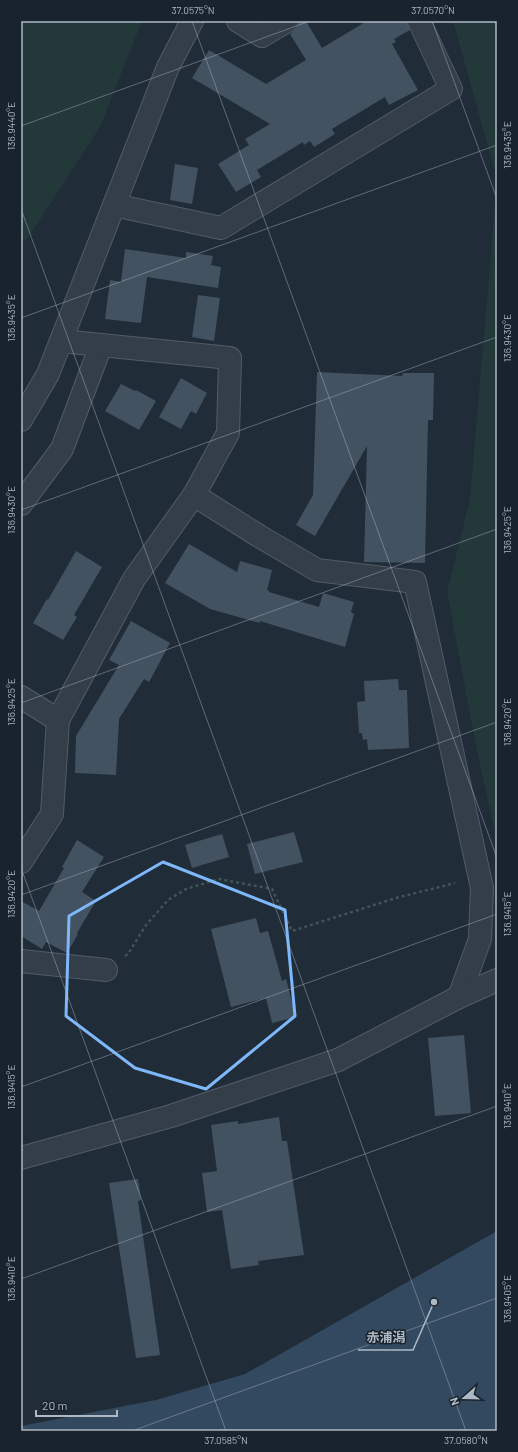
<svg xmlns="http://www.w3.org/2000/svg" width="518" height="1452" viewBox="0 0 518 1452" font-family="Barlow,'Noto Sans JP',sans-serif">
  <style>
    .green { fill: #223839 }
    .water { fill: #334960 }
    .building { fill: #435260 }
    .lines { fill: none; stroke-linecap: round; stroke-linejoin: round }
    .minor-casing { stroke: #515c66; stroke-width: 24 }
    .tertiary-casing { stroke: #515c66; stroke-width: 24 }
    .path { stroke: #3f5556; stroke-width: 2.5; stroke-dasharray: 3 3; stroke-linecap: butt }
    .minor { stroke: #333e48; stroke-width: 22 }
    .tertiary { stroke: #333e48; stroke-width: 22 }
    .marked { fill: none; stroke: #7eb8fa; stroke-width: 3; stroke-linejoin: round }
    .ticks { fill: none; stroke: #aeb9c5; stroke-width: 1; stroke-opacity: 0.45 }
    .leader { fill: none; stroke: #aeb9c5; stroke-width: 1.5 }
    .callout-dot { fill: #aeb9c5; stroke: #19232d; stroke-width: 1.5 }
    .callout-label { font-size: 13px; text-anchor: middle; font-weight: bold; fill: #aeb9c5; stroke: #19232d; stroke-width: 3; stroke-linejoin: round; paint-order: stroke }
    .neatline { fill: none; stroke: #aeb9c5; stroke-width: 1.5 }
    .ticks-label { font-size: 10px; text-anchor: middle; fill: #aeb9c5 }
  </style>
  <rect width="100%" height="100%" fill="#202c38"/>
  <!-- green -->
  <g class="green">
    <polygon points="21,21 142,21 100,127 26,241 21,236"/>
    <polygon points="453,21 497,21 497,179"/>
    <polygon points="497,182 497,841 476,746 447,592 470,499"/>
  </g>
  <!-- water -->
  <polygon class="water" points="497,1231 497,1431 21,1431 21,1426 156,1400 245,1374"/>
  <!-- building -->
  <g class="building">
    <polygon points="299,21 306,21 322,48 367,21 407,21 410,30 394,39 396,42 392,44 418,90 389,105 385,97 332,129 335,134 314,147 310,141 304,145 303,142 257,170 261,177 236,192 218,164 249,145 245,139 270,124 192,78 209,50 266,84 306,60 290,34 298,27"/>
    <polygon points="175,164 198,168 192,204 170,200"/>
    <polygon points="125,249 186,258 186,252 213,256 211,265 221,267 218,288 147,277 141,323 105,319 110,280 121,282"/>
    <polygon points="198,295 220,298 214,341 192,337"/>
    <polygon points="317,372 402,376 403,373 434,373 433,420 428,420 425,563 364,562 367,446 315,536 296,525 313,495"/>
    <polygon points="181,378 207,393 196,414 191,411 181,429 159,417"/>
    <polygon points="121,384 135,391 136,390 156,401 139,430 105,411"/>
    <polygon points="189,544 237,572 240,561 272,570 267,590 269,591 269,592 319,607 323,593 354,602 351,612 354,614 345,647 260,621 260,623 210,609 165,583"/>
    <polygon points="76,551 102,567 74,615 77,617 63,640 33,623 47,599 48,600"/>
    <polygon points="131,621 170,643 149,682 144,679 119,719 116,775 75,773 76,736 119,665 109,660"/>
    <polygon points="398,679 399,690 407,690 409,748 368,750 367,739 363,740 362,733 359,733 357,702 365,701 364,681"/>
    <polygon points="294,832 303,862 255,874 247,844"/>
    <polygon points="222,834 229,857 192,868 185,845"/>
    <polygon points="77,840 104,857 82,892 96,901 77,933 78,934 67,953 46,942 42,949 21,936 21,901 39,911 64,868 62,867"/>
    <polygon points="256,918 260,933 268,931 282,981 286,979 296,1017 272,1023 266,998 231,1007 211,929"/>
    <polygon points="464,1035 471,1113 435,1116 428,1038"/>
    <polygon points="279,1117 282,1141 287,1141 304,1255 258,1261 259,1265 231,1269 222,1210 207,1212 202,1173 217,1171 211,1125 238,1121 238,1124"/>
    <polygon points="138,1179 141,1200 138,1201 160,1355 136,1358 109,1183"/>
  </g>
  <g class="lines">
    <defs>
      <g id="minor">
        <polyline points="238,21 262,36 287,21"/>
        <polyline points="114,205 221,228 451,89 419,21"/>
        <polyline points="194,495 259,536 317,570 415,582 482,888 480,939 459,997"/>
        <polyline points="21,504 62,449 101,345"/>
        <polyline points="21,697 58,720"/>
        <polyline points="21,862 52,814 58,720 134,579 194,495 228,433 230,358 61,341"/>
        <polyline points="21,961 106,970"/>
        <polyline points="21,1158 171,1116 338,1060 459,997 497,980"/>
      </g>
      <polyline id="tertiary" points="21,420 48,374 168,67 192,21"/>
    </defs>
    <!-- minor casing -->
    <use href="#minor" class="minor-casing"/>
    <!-- tertiary casing -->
    <use href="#tertiary" class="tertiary-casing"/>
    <!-- path -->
    <polyline class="path" points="125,956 128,954 146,925 168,900 186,889 219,879 272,889 292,931 396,898 455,883"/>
    <!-- minor -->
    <use href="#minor" class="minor"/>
    <!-- tertiary -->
    <use href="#tertiary" class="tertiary"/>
  </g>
  <!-- marked area -->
  <path class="marked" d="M163,862L285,910L295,1016L206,1089L135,1068L66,1016L69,916Z"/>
  <!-- ticks -->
  <path class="ticks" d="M192,21L497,858M432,21L497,199M21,126L310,21M21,209L466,1431M21,318L497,145M21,510L497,337M21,703L497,529M21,868L226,1431M21,895L497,722M21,1087L497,914M21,1279L497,1106M132,1431L497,1298"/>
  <!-- callouts -->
  <path class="leader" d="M434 1302L413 1350H358"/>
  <circle class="callout-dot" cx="434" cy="1302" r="4"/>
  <g class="callout-label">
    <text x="386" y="1342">赤浦潟</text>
  </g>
  <!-- border -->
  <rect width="518" height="1452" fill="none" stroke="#19232d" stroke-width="44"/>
  <!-- north arrow -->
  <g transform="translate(464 1398) rotate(250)" stroke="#19232d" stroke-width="3" paint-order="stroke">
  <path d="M0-3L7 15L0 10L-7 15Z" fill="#aeb9c5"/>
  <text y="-6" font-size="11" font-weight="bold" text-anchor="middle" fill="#aeb9c5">N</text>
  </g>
  <!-- scale -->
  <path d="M36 1410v6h81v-6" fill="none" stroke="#aeb9c5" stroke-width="2"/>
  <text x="42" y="1410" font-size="12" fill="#aeb9c5" stroke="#19232d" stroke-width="3" paint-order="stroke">20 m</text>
  <rect x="22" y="22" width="474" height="1408" class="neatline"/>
  <g class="ticks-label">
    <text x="193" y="14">37.0575°N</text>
    <text x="433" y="14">37.0570°N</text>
    <text transform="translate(11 126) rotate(-90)" y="4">136.9440°E</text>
    <text transform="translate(507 145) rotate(-90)" y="4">136.9435°E</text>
    <text transform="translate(11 318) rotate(-90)" y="4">136.9435°E</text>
    <text transform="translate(507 338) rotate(-90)" y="4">136.9430°E</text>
    <text transform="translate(11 510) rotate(-90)" y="4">136.9430°E</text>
    <text transform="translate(507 530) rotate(-90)" y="4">136.9425°E</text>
    <text transform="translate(11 702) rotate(-90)" y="4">136.9425°E</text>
    <text transform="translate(507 722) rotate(-90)" y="4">136.9420°E</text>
    <text transform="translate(11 894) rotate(-90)" y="4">136.9420°E</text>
    <text transform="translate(507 914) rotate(-90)" y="4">136.9415°E</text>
    <text transform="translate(11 1087) rotate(-90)" y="4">136.9415°E</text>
    <text transform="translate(507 1106) rotate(-90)" y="4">136.9410°E</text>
    <text transform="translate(11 1279) rotate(-90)" y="4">136.9410°E</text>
    <text transform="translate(507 1299) rotate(-90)" y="4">136.9405°E</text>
    <text x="226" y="1444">37.0585°N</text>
    <text x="466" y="1444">37.0580°N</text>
  </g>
</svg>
